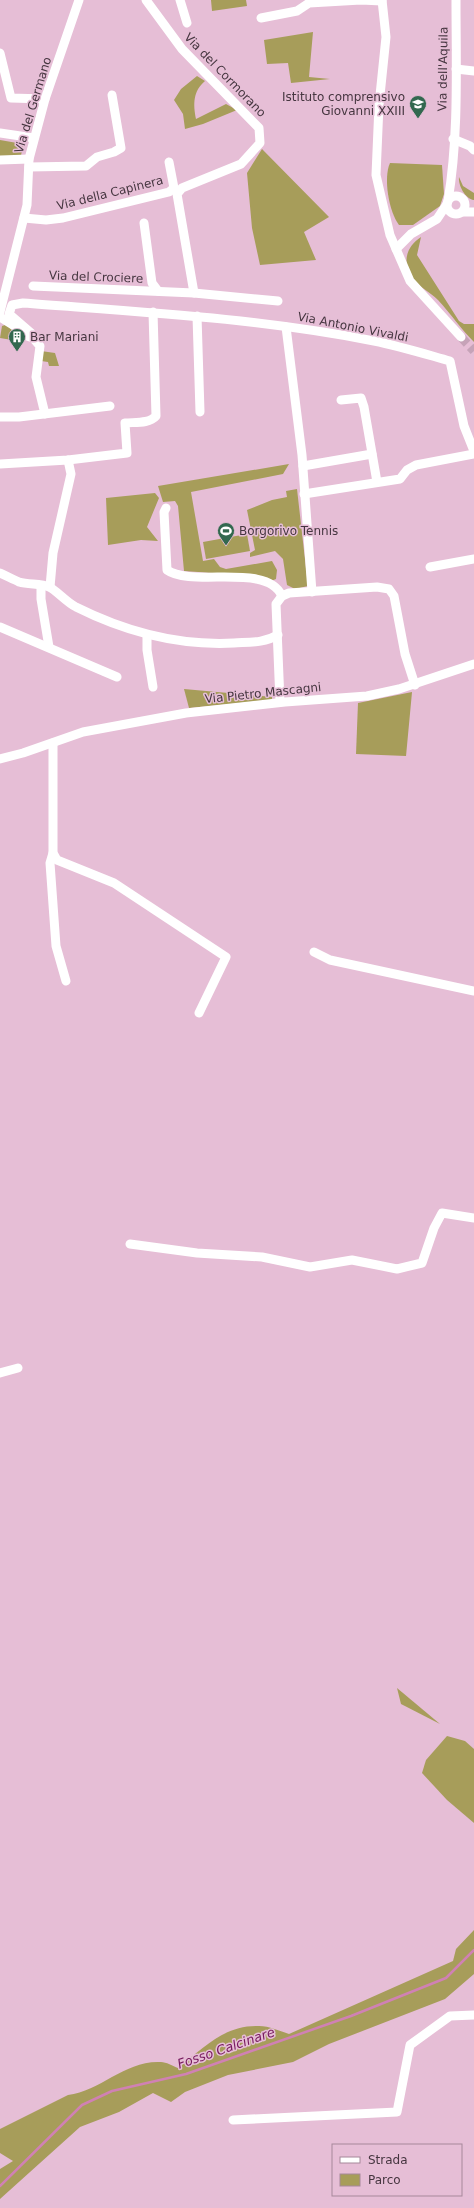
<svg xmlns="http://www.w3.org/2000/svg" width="474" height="2208" viewBox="0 0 474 2208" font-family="'DejaVu Sans',sans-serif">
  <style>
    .green { fill: #a79d5a }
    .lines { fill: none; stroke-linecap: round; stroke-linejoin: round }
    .stream { stroke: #d081b4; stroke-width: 2.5 }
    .street-tunnel { stroke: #c6a3b8; stroke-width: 9; stroke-dasharray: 9 4.5; stroke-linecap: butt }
    .street { stroke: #fff; stroke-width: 9 }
    .labels { text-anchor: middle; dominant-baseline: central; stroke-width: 3; stroke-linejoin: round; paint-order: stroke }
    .street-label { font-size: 12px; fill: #463640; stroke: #e6bed6 }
    .poi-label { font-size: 12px; fill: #463640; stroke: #e6bed6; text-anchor: start }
    .water-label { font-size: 13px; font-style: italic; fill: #771a5e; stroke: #e6bed6 }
  </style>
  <rect width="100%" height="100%" fill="#e6bed6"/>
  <!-- green -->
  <g class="green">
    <polygon points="211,0 246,0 247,6 212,11"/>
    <polygon points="313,32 309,77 330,79 291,83 288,63 267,64 264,40"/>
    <path d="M197,76L205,81C193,91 193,104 196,119L226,104L237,110L203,124L185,129L183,114L174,100L181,89Z"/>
    <polygon points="0,140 23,144 21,156 0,159"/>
    <polygon points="262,149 329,217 304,232 316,260 260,265 252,228 247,173"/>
    <path d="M390,163L442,165L444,194L440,206L413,225H399C389,212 383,178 390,163Z"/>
    <path d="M459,177L463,186L474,193V200C465,199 458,185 459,177Z"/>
    <path d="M421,237L417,255L459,321L464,324H474V342C461,329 451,314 438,300C430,292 417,286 411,276C402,261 407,246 421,237Z"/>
    <polygon points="5,325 8,326 24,342 0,338 2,326"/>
    <polygon points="41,351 55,353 59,366 49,366 48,362 41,361"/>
    <polygon points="289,464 283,474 191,492 203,561 214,559 220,567 226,569 272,561 277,570 276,579 271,581 241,575 184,571 178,506 175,501 163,502 158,486"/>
    <polygon points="297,489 308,586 295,589 287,585 283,559 275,551 250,557 250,553 255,550 247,510 272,500 287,497 286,491"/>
    <polygon points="155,493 159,498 147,527 158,541 141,540 108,545 106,498"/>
    <polygon points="247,534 250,551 206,559 203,542"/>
    <polygon points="184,689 272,697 272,700 189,708"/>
    <polygon points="412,692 406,756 356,754 358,703"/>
    <polygon points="397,1688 440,1724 401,1704"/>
    <polygon points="447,1736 465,1741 474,1749 474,1823 447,1800 422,1773 426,1760"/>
    <path d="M474,1930V1974L445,1999L329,2044L293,2062L228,2075L185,2092L171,2102L153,2093L119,2112L80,2127L0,2199V2169L13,2161L0,2153V2129L68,2095C101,2091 125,2060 161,2062C166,2062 173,2066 178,2068C205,2047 224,2025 259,2026C269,2026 280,2031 289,2034L453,1961L456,1949Z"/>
  </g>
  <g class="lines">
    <!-- stream -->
    <polyline class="stream" points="0,2186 82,2105 112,2091 186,2074 351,2016 446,1978 474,1950"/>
    <!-- street-tunnel -->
    <polyline class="street-tunnel" points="461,337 474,351"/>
    <!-- street -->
    <g class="street">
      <polyline points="146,0 182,49 259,128 260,143 241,164 182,188 177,194 194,293"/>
      <polyline points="180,0 187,23"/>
      <polyline points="382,0 386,37 379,105 376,175 390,235 410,281 461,337"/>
      <polyline points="261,18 297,11 309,3 361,0 382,1"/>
      <polyline points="0,53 11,98 45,99"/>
      <polyline points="456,69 474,71"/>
      <polyline points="0,133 34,138"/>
      <polyline points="453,139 470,146 474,150"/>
      <polyline points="0,160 29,159"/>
      <polyline points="29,167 86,166 97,157 114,152 121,148 112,95"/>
      <circle cx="456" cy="205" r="9"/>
      <path d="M448,201C459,135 456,66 456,0"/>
      <polyline points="463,212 474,212"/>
      <polyline points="24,218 46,220 63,218 169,192 174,188 169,162"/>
      <polyline points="144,223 152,283 158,291"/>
      <polyline points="396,249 411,234 437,219 447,204"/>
      <polyline points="33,286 194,293 278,301"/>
      <polyline points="0,312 27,205 29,159 45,99 79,0"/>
      <polyline points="197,316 200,412"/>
      <polyline points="0,317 16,327"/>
      <polyline points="286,327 302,455 312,592"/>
      <polyline points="27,336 33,338 40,346 36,377 45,414"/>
      <path d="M33,338L31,333L9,314L12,305L23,303C140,312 258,318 374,341C399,346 425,354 450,361L464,426L474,451"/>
      <polyline points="341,400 361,398 364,407 377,482"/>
      <polyline points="0,417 19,417 110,406"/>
      <path d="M0,464L68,460L127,453L125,423C135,422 149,424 156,416L153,312"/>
      <polyline points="303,466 372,454"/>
      <polyline points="304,494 400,479 407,470 416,465 474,454"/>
      <path d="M166,508L164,512L167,570C192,588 267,562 282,596"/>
      <polyline points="430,567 474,559"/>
      <path d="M0,573C6,576 13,579 19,582C29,585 41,583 49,587C55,589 67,603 76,607C126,632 178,646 234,643C250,642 264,643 278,635"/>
      <polyline points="41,586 41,599 49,647"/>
      <polyline points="50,587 53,553 71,474 68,460"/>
      <polyline points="0,627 117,677"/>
      <polyline points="147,635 147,650 153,687"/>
      <polyline points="280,702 276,604 282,596 289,593 377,587 389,589 394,596 405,654 415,685"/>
      <polyline points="53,743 53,853 57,860 114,883 226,957 199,1013"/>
      <polyline points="0,759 23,753 83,732 186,713 285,702 367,696 399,689 474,664"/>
      <polyline points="53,853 50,863 56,946 66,981"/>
      <polyline points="314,952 330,960 474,991"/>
      <polyline points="130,1244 197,1253 262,1257 310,1267 352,1260 397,1269 422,1263 434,1228 442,1213 474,1218"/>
      <polyline points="0,1373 18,1368"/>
      <polyline points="233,2120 397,2112 410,2045 450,2016 474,2015"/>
    </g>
  </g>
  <!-- icons -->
  <defs>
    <symbol id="school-pin" viewBox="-11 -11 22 30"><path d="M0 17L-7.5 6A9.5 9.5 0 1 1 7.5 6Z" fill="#32684f" stroke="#e6bed6"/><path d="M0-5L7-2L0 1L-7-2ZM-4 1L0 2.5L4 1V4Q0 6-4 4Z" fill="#fff"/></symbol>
    <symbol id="building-pin" viewBox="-11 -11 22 30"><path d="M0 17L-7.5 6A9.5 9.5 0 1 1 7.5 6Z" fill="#32684f" stroke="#e6bed6"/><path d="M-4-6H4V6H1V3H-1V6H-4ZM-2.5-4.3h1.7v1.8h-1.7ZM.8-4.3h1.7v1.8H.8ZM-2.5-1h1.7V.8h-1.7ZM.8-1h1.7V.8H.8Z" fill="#fff"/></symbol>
    <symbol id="stadium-pin" viewBox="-11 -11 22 30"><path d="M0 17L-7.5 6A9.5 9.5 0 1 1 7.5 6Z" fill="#32684f" stroke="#e6bed6"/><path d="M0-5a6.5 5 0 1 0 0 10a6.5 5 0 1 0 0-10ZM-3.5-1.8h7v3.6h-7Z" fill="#fff"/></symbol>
  </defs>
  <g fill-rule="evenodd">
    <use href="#school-pin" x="408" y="94" width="20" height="27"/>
    <use href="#building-pin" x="7" y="327" width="20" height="27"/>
    <use href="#stadium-pin" x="216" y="521" width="20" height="27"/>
  </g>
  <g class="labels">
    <!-- street labels -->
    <g class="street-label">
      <text transform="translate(443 69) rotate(-89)">Via dell'Aquila</text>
      <text transform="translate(225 75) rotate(46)">Via del Cormorano</text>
      <text transform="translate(33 105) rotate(-73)">Via del Germano</text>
      <text transform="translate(110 193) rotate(-14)">Via della Capinera</text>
      <text transform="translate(96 277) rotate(2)">Via del Crociere</text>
      <text transform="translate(353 327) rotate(11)">Via Antonio Vivaldi</text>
      <text transform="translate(263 693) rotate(-6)">Via Pietro Mascagni</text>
    </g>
    <!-- poi labels -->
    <g class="poi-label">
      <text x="405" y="97" text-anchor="end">Istituto comprensivo<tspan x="405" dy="14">Giovanni XXIII</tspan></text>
      <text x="30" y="337">Bar Mariani</text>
      <text x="239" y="531">Borgorivo Tennis</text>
    </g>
    <!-- water labels -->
    <g class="water-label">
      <text transform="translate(226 2048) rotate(-19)">Fosso Calcinare</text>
    </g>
  </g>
  <!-- legend -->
  <rect x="332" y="2144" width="130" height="52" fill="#e6bed6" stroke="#a6889a"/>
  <rect x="340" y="2157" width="20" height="6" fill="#ffffff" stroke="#a6889a"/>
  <text x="368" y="2164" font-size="12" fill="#463640">Strada</text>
  <rect x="340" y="2174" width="20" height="12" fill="#a79d5a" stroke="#a6889a"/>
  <text x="368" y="2184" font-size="12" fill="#463640">Parco</text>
</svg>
